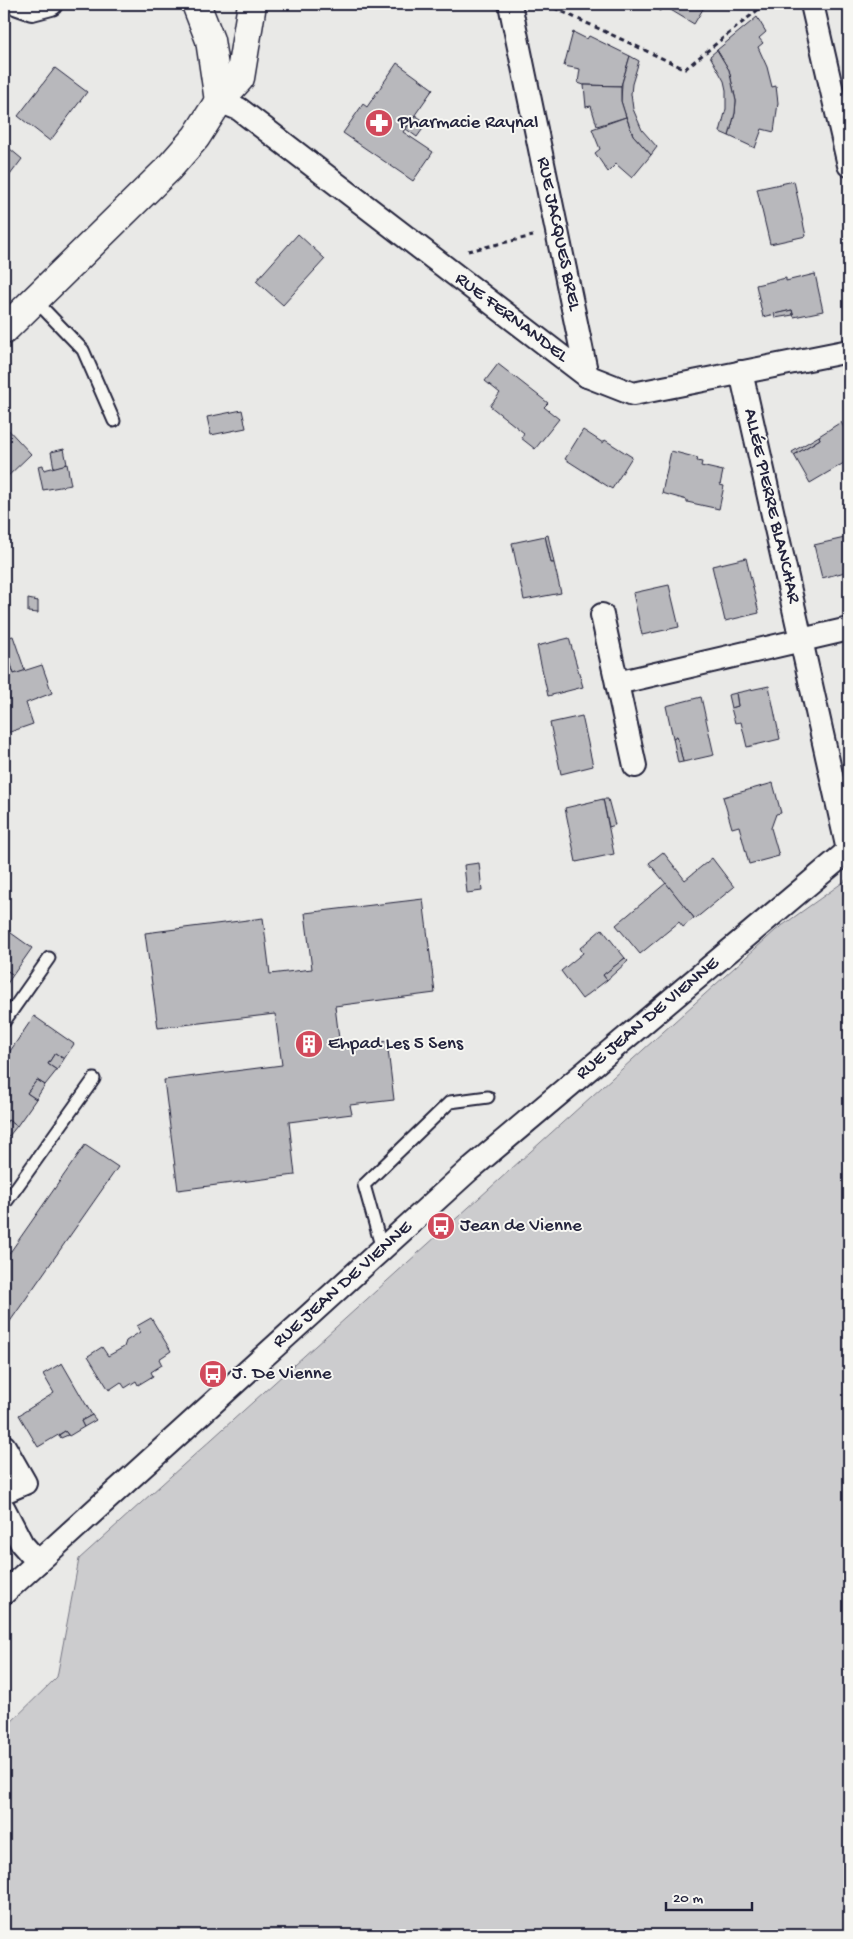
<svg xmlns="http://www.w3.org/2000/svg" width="853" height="1939" viewBox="0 0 853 1939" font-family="'Gochi Hand',sans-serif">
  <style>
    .green { fill: #ccccce; stroke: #777784 }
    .building { fill: #b8b8bc; stroke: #22223b }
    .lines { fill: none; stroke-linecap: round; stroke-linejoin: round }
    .service-casing { stroke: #22223b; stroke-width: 15 }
    .minor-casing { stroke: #22223b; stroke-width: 26 }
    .secondary-casing { stroke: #22223b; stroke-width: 31 }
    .path { stroke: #22223b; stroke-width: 3; stroke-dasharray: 5 4; stroke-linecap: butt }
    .service { stroke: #f6f6f2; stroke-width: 11 }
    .minor { stroke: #f6f6f2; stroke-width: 22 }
    .secondary { stroke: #f6f6f2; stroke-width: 28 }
    .labels { text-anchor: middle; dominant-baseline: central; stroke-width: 4; stroke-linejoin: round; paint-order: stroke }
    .poi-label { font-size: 19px; fill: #22223b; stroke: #f6f6f2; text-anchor: start }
    .street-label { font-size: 19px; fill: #22223b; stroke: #f6f6f2 }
  </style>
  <rect width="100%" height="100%" fill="#e9e9e7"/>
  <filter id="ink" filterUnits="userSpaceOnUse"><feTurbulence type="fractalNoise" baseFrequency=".02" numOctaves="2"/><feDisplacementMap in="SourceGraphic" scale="10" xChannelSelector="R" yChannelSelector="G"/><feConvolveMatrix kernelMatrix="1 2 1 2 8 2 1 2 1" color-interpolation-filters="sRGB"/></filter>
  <g filter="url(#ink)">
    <!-- green -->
    <polygon class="green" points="849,878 849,1935 4,1935 4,1729 57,1677 79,1559 776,930"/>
    <!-- building -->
    <g class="building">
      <polygon points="647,4 706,4 694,24 664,6 660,11"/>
      <polygon points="757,17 766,32 759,38 763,43 758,47 767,67 772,87 776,86 778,103 774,132 762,129 755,148 729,136 735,113 736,101 729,70 717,50"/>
      <polygon points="573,32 587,39 589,36 630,56 621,86 584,85 578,83 580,69 564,66"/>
      <polygon points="717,50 729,70 736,101 735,113 729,136 720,132 726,109 726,90 724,81 710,56"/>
      <polygon points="630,56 639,61 632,84 631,94 633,109 642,130 657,147 651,155 633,135 624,111 621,101 622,83"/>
      <polygon points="397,63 433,89 403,132 433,152 413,181 343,133 363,104 367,107"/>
      <polygon points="55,68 87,92 50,141 18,116"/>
      <polygon points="584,85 621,86 621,101 626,117 597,126 591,106 586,107"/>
      <polygon points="415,115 427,123 417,137 406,129"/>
      <polygon points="626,117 633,135 651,155 632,178 616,164 608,172 595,153 600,149 592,129"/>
      <polygon points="4,144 22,159 4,183"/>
      <polygon points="794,181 806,236 770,244 757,189"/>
      <polygon points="298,234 325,259 283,305 256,281"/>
      <polygon points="815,274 823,311 794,317 792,310 763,317 756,285 786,278 786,281"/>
      <polygon points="792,310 793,315 775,318 774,314"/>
      <polygon points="498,364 548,403 544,407 559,419 535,449 521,438 524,433 490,406 500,393 485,381"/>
      <polygon points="242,410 246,428 211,435 207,417"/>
      <polygon points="841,422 849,437 849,460 810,483 794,455 820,439 819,436"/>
      <polygon points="4,425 31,454 4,480"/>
      <polygon points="583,430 603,443 605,440 632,457 612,489 565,459"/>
      <polygon points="819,436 820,439 794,455 792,452"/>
      <polygon points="64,449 67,464 54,468 51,452"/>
      <polygon points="671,451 698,458 697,461 702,462 701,466 723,471 720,485 724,486 719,509 687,502 687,500 662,493"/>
      <polygon points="67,464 71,485 43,490 38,466 43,465 44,470"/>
      <polygon points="548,535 554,563 551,563 545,536"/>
      <polygon points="545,536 551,563 554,563 561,593 524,600 512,543"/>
      <polygon points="849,537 849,571 822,578 814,545"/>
      <polygon points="746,558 759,613 725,621 712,566"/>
      <polygon points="669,585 679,627 642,635 633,593"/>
      <polygon points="28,599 38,601 38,613 28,612"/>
      <polygon points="13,636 25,671 14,674 4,643 4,638"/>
      <polygon points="569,638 583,687 548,696 537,646"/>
      <polygon points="4,643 14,674 42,665 52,693 26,703 33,724 7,733 4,726"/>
      <polygon points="769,686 780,739 747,747 741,722 735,723 731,708 738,706 736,693"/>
      <polygon points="736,693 738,706 731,708 728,695"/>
      <polygon points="701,697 714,755 683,762 677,736 673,738 666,706"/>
      <polygon points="582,716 593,766 561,774 550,723"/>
      <polygon points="677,736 683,762 678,763 673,738"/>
      <polygon points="773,783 781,813 776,814 771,828 779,856 749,864 739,826 732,828 723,797"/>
      <polygon points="603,799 608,799 615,825 609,827"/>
      <polygon points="603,799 614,854 576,862 565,808"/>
      <polygon points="663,852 685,880 712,858 734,887 695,919 649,863"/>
      <polygon points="479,863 482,891 467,893 464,865"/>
      <polygon points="666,883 694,918 683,927 679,922 640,954 616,925"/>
      <polygon points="423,899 435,993 335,1006 340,1047 387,1041 394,1100 350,1105 352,1114 289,1122 295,1175 178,1190 164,1080 282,1065 275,1014 158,1028 145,933 263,918 270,974 312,969 305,913"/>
      <polygon points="4,928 32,948 13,975 5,969 4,971"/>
      <polygon points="602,929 625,958 603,975 607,980 582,999 561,971 583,953 580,948"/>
      <polygon points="625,958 628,961 607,980 603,975"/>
      <polygon points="5,969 13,975 4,988 4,971"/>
      <polygon points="34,1016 74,1044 64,1059 55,1053 48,1064 57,1070 45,1085 37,1080 27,1093 36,1099 17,1126 8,1120 4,1126 4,1060"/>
      <polygon points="55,1053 64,1059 57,1070 48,1064"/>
      <polygon points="37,1080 45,1085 36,1099 27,1093"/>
      <polygon points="8,1120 17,1126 9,1136 4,1133 4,1126"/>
      <polygon points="4,1133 9,1136 4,1144"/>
      <polygon points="85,1145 118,1167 4,1330 4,1261"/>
      <polygon points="151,1318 171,1351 159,1359 162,1365 151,1372 153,1376 138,1385 136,1381 125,1388 121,1382 109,1390 88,1356 102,1347 108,1356 124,1347 126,1341 140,1332 137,1326"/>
      <polygon points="62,1363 92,1415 81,1421 84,1427 69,1436 65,1431 38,1447 19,1415 54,1393 43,1374"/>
      <polygon points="92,1415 96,1420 84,1427 81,1421"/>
      <polygon points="65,1431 68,1435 61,1438 59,1435"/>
    </g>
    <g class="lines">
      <defs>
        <g id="service">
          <polyline points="35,300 83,350 114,421"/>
          <polyline points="4,1022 49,958"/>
          <polyline points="4,1205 94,1079"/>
          <polyline points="382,1249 364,1185 450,1102 488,1097"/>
        </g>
        <g id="minor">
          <polyline points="18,4 32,9 51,4"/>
          <polyline points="510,4 587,376"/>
          <polyline points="812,4 849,165"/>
          <polyline points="219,101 239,109 587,376 633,394 849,351"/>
          <polyline points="741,372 848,850"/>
          <polyline points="602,615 635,766"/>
          <polyline points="617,683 849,629"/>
          <polyline points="4,1446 25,1483 4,1492"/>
          <polyline points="4,1509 22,1544 38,1562"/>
          <polyline points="4,1593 469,1170 849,850"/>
        </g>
        <g id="secondary">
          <polyline points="196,4 210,40 219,101"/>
          <polyline points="4,330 168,169 196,137 219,101 240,78 252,4"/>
        </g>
      </defs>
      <!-- service casing -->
      <use href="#service" class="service-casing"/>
      <!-- minor casing -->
      <use href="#minor" class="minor-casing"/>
      <!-- secondary casing -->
      <use href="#secondary" class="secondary-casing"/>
      <!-- path -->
      <g class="path">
        <polyline points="546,4 685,69 765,4"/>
        <polyline points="468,251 533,236"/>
      </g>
      <!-- service -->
      <use href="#service" class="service"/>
      <!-- minor -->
      <use href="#minor" class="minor"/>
      <!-- secondary -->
      <use href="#secondary" class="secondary"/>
    </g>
  </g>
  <!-- icons -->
  <defs>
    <symbol id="pharmacy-disc" viewBox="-11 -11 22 22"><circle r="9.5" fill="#d1495b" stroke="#f6f6f2"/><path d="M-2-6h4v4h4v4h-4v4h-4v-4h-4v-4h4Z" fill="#fff"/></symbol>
    <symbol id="building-disc" viewBox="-11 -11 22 22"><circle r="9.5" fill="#d1495b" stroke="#f6f6f2"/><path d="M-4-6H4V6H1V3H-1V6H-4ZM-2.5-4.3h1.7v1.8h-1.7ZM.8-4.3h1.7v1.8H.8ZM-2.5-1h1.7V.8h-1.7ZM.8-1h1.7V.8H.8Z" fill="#fff"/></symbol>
    <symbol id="bus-disc" viewBox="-11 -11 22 22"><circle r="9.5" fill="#d1495b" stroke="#f6f6f2"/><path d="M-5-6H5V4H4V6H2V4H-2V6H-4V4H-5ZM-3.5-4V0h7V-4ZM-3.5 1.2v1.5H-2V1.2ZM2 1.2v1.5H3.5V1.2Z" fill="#fff"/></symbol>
  </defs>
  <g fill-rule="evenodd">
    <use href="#pharmacy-disc" x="363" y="107" width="32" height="32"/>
    <use href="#building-disc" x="293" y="1028" width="32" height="32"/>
    <use href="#bus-disc" x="425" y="1210" width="32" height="32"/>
    <use href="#bus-disc" x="197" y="1358" width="32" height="32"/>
  </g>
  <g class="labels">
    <!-- poi labels -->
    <g class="poi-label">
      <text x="398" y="123">Pharmacie Raynal</text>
      <text x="328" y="1044">Ehpad Les 5 Sens</text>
      <text x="460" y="1226">Jean de Vienne</text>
      <text x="232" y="1374">J. De Vienne</text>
    </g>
    <!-- street labels -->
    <g class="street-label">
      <text transform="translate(558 234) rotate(78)">RUE JACQUES BREL</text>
      <text transform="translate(511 318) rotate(37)">RUE FERNANDEL</text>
      <text transform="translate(771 506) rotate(77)">ALLÉE PIERRE BLANCHAR</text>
      <text transform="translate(648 1019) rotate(-40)">RUE JEAN DE VIENNE</text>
      <text transform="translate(343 1285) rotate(-42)">RUE JEAN DE VIENNE</text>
    </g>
  </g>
  <!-- margin -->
  <rect width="853" height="1939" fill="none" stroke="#f6f6f2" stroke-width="20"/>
  <rect x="10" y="10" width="833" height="1919" fill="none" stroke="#22223b" stroke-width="2" filter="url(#ink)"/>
  <!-- scale -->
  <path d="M666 1902v8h86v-8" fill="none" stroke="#22223b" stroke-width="2.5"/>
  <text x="673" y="1902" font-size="15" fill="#22223b" stroke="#f6f6f2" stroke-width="4" paint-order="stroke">20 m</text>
</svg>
